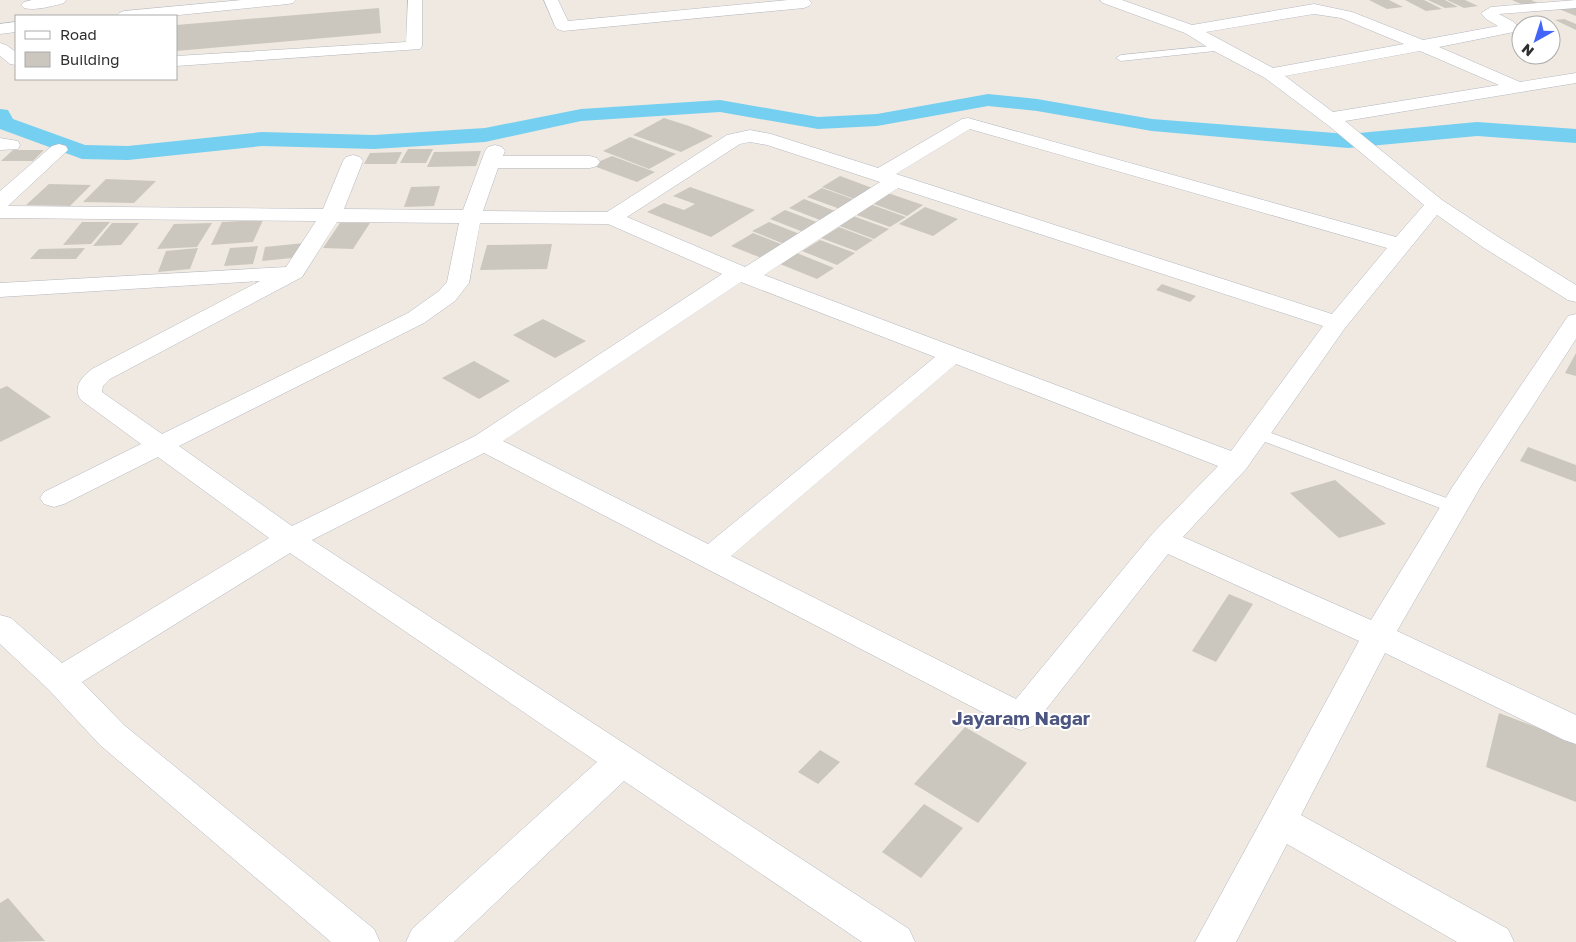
<svg xmlns="http://www.w3.org/2000/svg" width="1576" height="942" viewBox="0 0 1576 942" font-family="'Golos Text',sans-serif">
  <style>
    .lines { fill: none; stroke-linecap: round; stroke-linejoin: round }
    .canal { fill: #75cff0; fill-rule: evenodd }
    .building { fill: #cbc7bf }
    .service-casing { stroke: #b4b7c1; stroke-width: 1 }
    .minor-casing { stroke: #b4b7c1; stroke-width: 1 }
    .service { fill: #fff; fill-rule: evenodd }
    .minor { fill: #fff; fill-rule: evenodd }
    .labels { text-anchor: middle; dominant-baseline: central; stroke-width: 4; stroke-linejoin: round; paint-order: stroke }
    .near-neighbourhood-label { font-size: 19px; font-weight: bold; fill: #4d5680; stroke: #fff }
  </style>
  <rect width="100%" height="100%" fill="#efe9e1"/>
  <g class="lines">
    <!-- canal -->
    <polygon class="canal" points="988,94 1037,99 1152,119 1348,134 1477,122 1576,129 1576,143 1477,136 1348,148 1152,131 1037,111 988,106 877,126 818,129 720,112 581,121 485,142 374,149 262,146 128,160 82,159 0,129 0,109 8,110 13,119 85,145 128,146 262,132 374,135 485,128 581,109 720,100 818,117 877,114"/>
  </g>
  <!-- building -->
  <g class="building">
    <polygon points="1369,0 1389,0 1403,7 1387,9"/>
    <polygon points="1405,0 1424,0 1442,9 1426,11"/>
    <polygon points="1428,0 1445,0 1458,7 1445,8"/>
    <polygon points="1447,0 1465,0 1478,6 1464,8"/>
    <polygon points="1512,0 1531,0 1538,3 1523,5"/>
    <polygon points="1576,6 1576,16 1559,9"/>
    <polygon points="379,8 381,33 176,51 176,25"/>
    <polygon points="1564,19 1576,24 1576,30 1555,20"/>
    <polygon points="664,118 689,126 713,136 681,152 633,135"/>
    <polygon points="630,137 676,154 649,169 603,151"/>
    <polygon points="408,149 433,149 426,163 400,163"/>
    <polygon points="13,150 44,150 33,161 1,161"/>
    <polygon points="481,151 476,166 427,167 434,152"/>
    <polygon points="402,152 396,164 364,164 370,153"/>
    <polygon points="612,156 655,172 637,182 591,165"/>
    <polygon points="840,176 875,189 857,200 822,187"/>
    <polygon points="106,179 156,181 134,203 83,202"/>
    <polygon points="49,184 91,185 70,206 26,205"/>
    <polygon points="440,186 434,206 404,207 411,187"/>
    <polygon points="690,187 755,210 711,237 647,212 664,203 684,210 695,204 673,196"/>
    <polygon points="822,188 858,201 843,210 807,197"/>
    <polygon points="888,193 923,205 907,216 871,203"/>
    <polygon points="804,199 840,213 825,222 789,208"/>
    <polygon points="870,204 906,217 890,227 854,214"/>
    <polygon points="925,207 958,219 933,236 899,224"/>
    <polygon points="785,210 822,224 806,233 770,219"/>
    <polygon points="853,216 889,229 874,239 837,225"/>
    <polygon points="263,220 253,242 211,245 222,222"/>
    <polygon points="82,222 110,222 91,244 63,245"/>
    <polygon points="769,222 805,236 789,246 752,231"/>
    <polygon points="112,223 139,223 121,245 93,246"/>
    <polygon points="212,223 197,247 157,249 174,224"/>
    <polygon points="340,223 370,223 353,249 323,248"/>
    <polygon points="839,227 873,240 856,251 821,238"/>
    <polygon points="753,233 786,246 764,259 731,246"/>
    <polygon points="820,240 855,253 837,265 802,251"/>
    <polygon points="304,243 302,257 262,261 265,247"/>
    <polygon points="552,244 547,269 480,270 487,245"/>
    <polygon points="258,246 253,264 224,266 230,248"/>
    <polygon points="85,248 76,259 30,259 39,249"/>
    <polygon points="198,248 190,269 158,272 166,251"/>
    <polygon points="797,253 834,268 817,279 780,264"/>
    <polygon points="1162,284 1196,296 1190,302 1156,290"/>
    <polygon points="543,319 586,341 555,358 513,335"/>
    <polygon points="1576,353 1576,376 1565,373"/>
    <polygon points="474,361 510,381 479,399 442,378"/>
    <polygon points="7,386 51,417 0,442 0,389"/>
    <polygon points="1528,447 1576,465 1576,482 1520,461"/>
    <polygon points="1335,480 1386,524 1339,538 1290,493"/>
    <polygon points="1229,594 1253,604 1216,662 1192,651"/>
    <polygon points="1499,713 1576,742 1576,802 1486,767"/>
    <polygon points="965,727 1027,763 978,823 914,784"/>
    <polygon points="820,750 840,762 818,784 798,772"/>
    <polygon points="924,804 963,828 921,878 882,852"/>
    <polygon points="8,898 45,941 0,942 0,903"/>
  </g>
  <g class="lines">
    <defs>
      <g id="service">
        <polygon points="1220,45 1224,46 1225,48 1224,50 1121,61 1116,58 1121,55"/>
        <polygon points="1258,428 1460,503 1463,507 1460,511 1454,513 1448,511 1252,437 1250,433 1252,429"/>
      </g>
      <g id="minor">
        <path d="M32,0H66L64,3C52,6 36,11 24,8L21,5L24,2Z"/>
        <polygon points="242,0 296,0 293,3 288,4 169,16 116,16 119,13 124,11"/>
        <polygon points="408,0 422,0 422,46 420,49 176,66 176,56 406,42"/>
        <polygon points="544,0 558,0 568,21 788,0 809,0 812,3 809,6 804,8 563,31 557,29 555,26"/>
        <path d="M1100,0H1122L1192,25L1314,4L1352,12L1423,40L1498,26L1486,19L1481,13L1491,7L1576,0V8L1499,14L1514,22L1518,27L1514,32L1439,47L1520,82L1576,73V83L1345,121L1442,200L1500,238L1576,285V302L1568,300L1484,248L1437,215L1345,328L1246,469L1183,537L1371,620L1453,486L1568,316L1576,314V339L1481,486L1397,631L1576,715V744L1564,740L1385,653L1301,815L1508,929L1514,942H1457L1287,844L1236,942H1195L1359,641L1168,554L1033,726L1021,730L1009,726L484,453L312,540L909,929L915,942H862L624,781L454,942H406L412,929L597,762L290,553L82,682L124,725L374,929L380,942H331L100,745L48,689L0,644V615L11,618L62,663L269,538L158,457L64,504L54,507L44,504L40,498L44,492L141,444L81,400C72,387 82,377 92,369L260,281L0,297V283L286,267L316,221L0,218V191L52,146L59,144L66,146L68,150L8,206L323,209L343,161L346,157L353,155L360,157L363,161L344,209L463,210L485,151L488,147L495,145L502,147L505,151L503,156H590L597,158L600,162L597,166L590,168H498L483,211L607,212L727,135L750,130L771,134L878,168L962,119L968,118L1396,237L1424,205L1329,126L1265,78L1214,51L1185,33L1103,3ZM1314,14L1341,18L1404,44L1273,68L1206,32ZM1420,51L1499,85L1333,112L1285,76ZM970,129L1387,248L1332,314L896,174ZM750,142L767,145L880,182L745,267L627,217L740,144ZM898,188L1323,326L1231,451L764,275ZM337,222L459,223L447,282L439,291L408,313L162,434L102,392L103,386L110,379L302,277ZM480,223L608,224L722,274L475,436L292,526L179,446L424,323L455,301L469,283ZM741,282L935,357L708,544L503,441ZM956,364L1218,466L1153,533L1016,699L731,556Z"/>
        <polygon points="16,22 16,32 0,34 0,24"/>
        <polygon points="0,43 6,45 16,52 16,65 10,64 0,56"/>
        <polygon points="0,138 18,141 20,145 18,149 0,150"/>
      </g>
    </defs>
    <!-- service casing -->
    <use href="#service" class="service-casing"/>
    <!-- minor casing -->
    <use href="#minor" class="minor-casing"/>
    <!-- service -->
    <use href="#service" class="service"/>
    <!-- minor -->
    <use href="#minor" class="minor"/>
  </g>
  <g class="labels">
    <!-- near-neighbourhood labels -->
    <g class="near-neighbourhood-label">
      <text x="1021" y="717">Jayaram Nagar</text>
    </g>
  </g>
  <!-- legend -->
  <rect x="15" y="15" width="162" height="65" fill="#ffffff" stroke="#ababab"/>
  <rect x="25" y="31" width="25" height="8" fill="#ffffff" stroke="#ababab"/>
  <text x="60" y="40" font-size="15" fill="#2e2e2e">Road</text>
  <rect x="25" y="52" width="25" height="15" fill="#cbc7bf" stroke="#ababab"/>
  <text x="60" y="65" font-size="15" fill="#2e2e2e">Building</text>
  <!-- north arrow -->
  <g transform="translate(1536 40) rotate(219)"><circle r="24" fill="#ffffff" stroke="#ababab"/>
  <path d="M0-4L9 19L0 12L-9 19Z" fill="#4264fb"/>
  <text y="-8" font-size="14" font-weight="bold" text-anchor="middle" fill="#2e2e2e">N</text>
  </g>
</svg>
